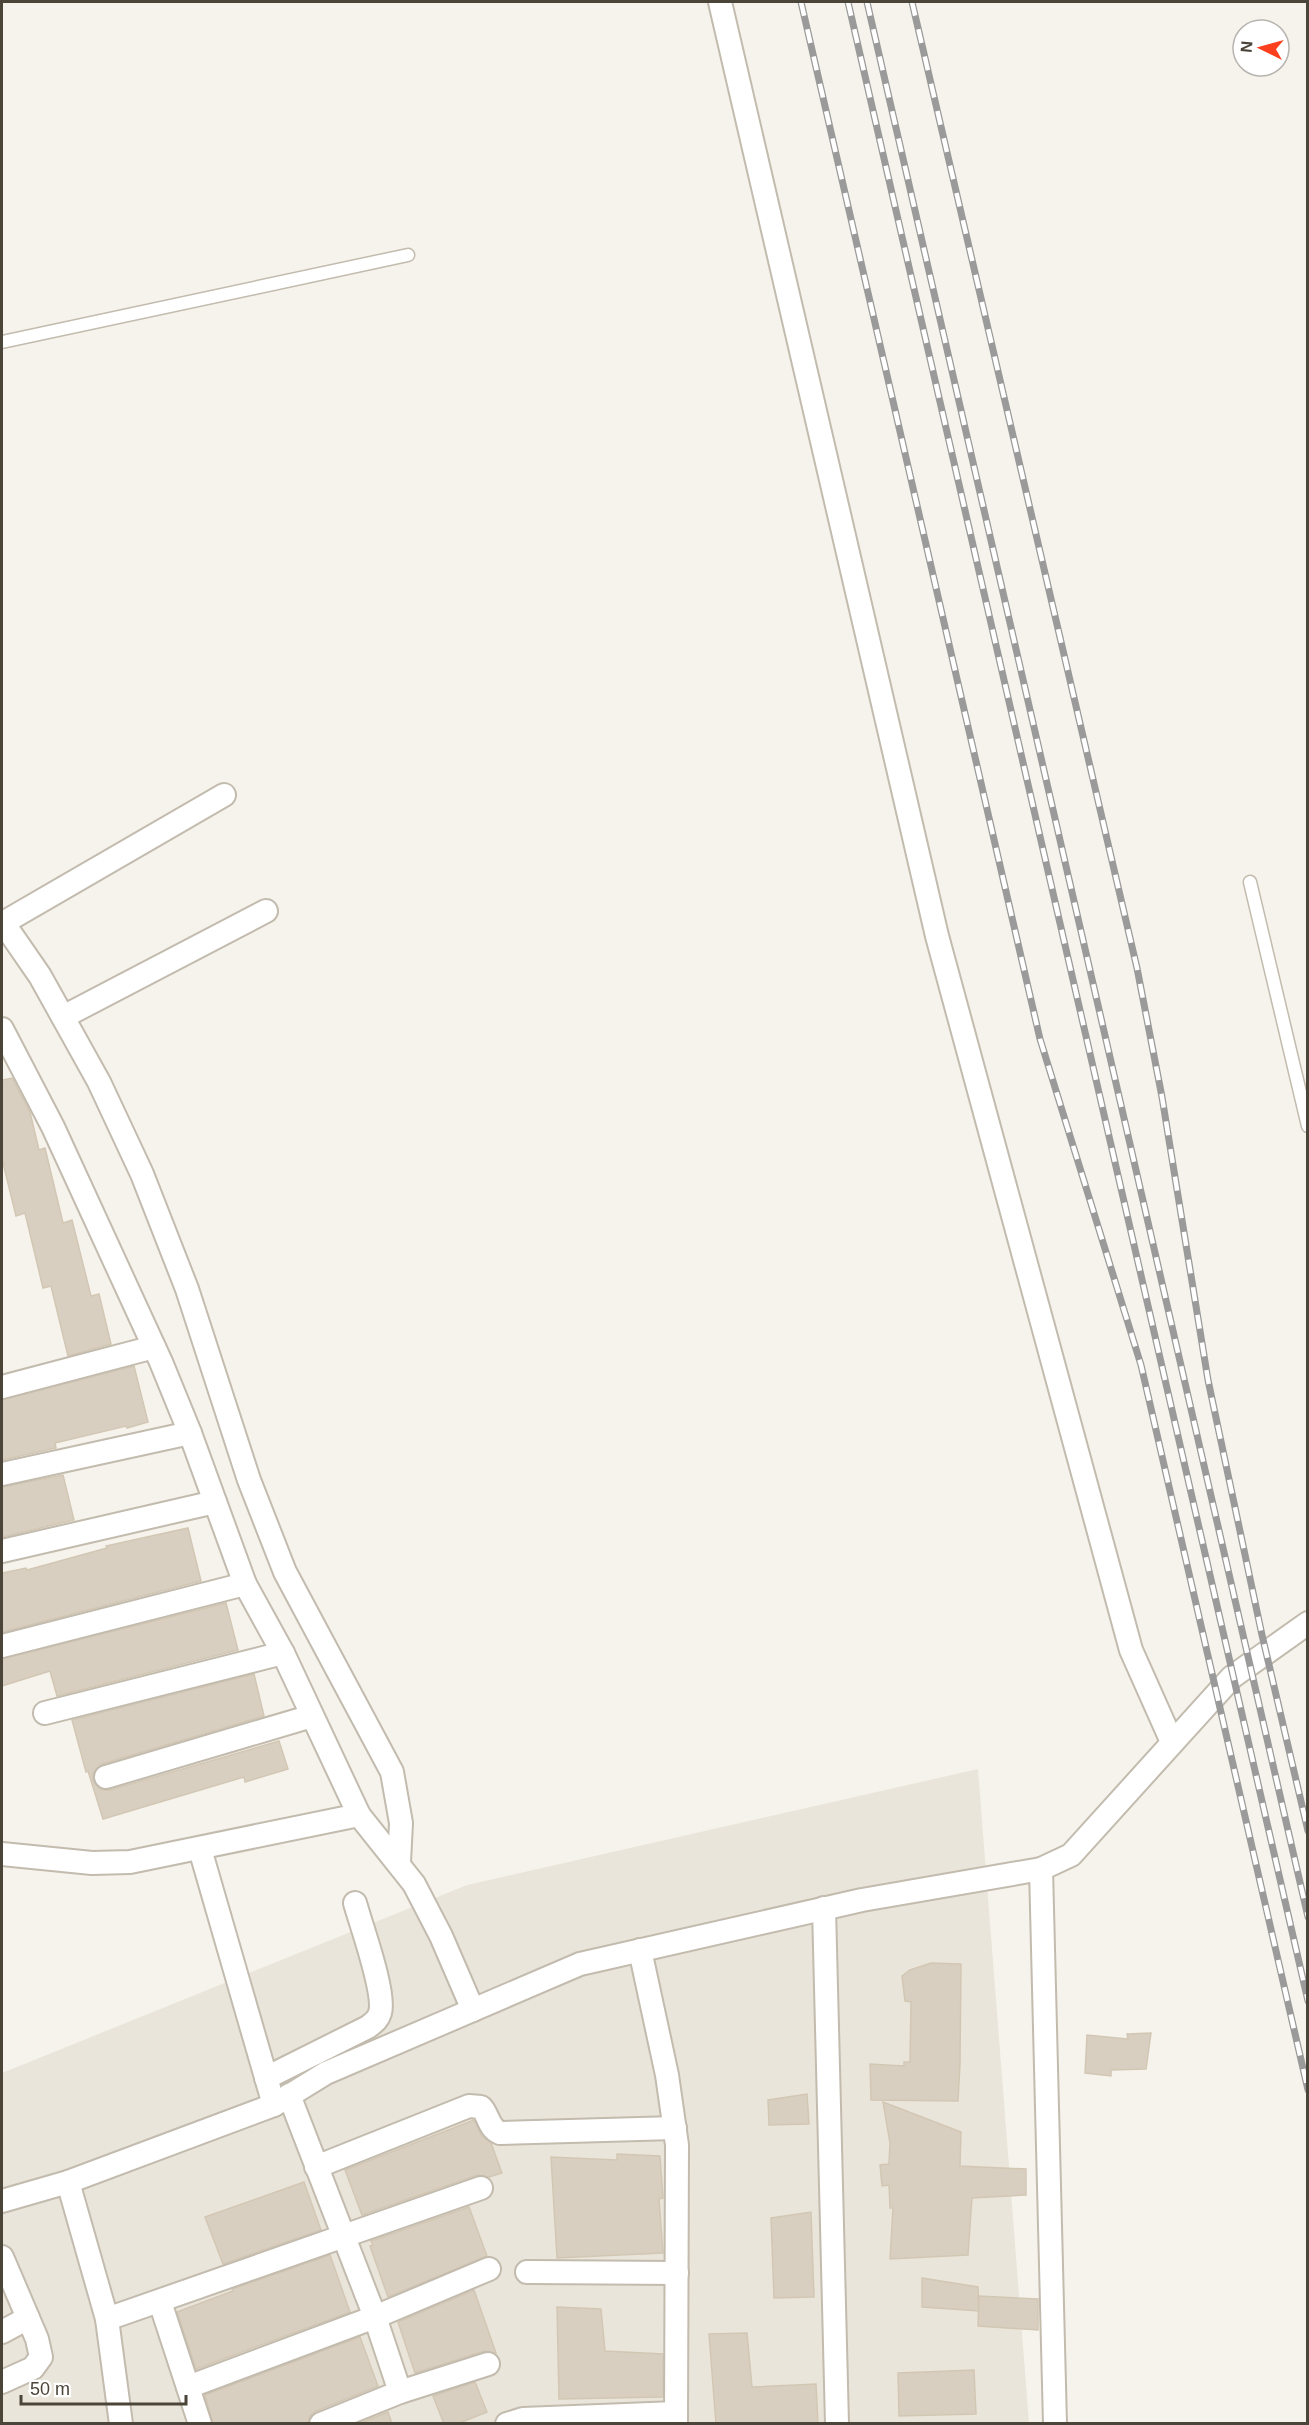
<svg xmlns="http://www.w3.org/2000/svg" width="1309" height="2425" viewBox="0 0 1309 2425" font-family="Arial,sans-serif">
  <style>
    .residential { fill: #eae5da }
    .building { fill: #d8cfc1; stroke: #d3c7b4; stroke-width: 1.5 }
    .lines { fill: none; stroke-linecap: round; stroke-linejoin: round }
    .service-casing { stroke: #c2bbae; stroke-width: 15 }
    .minor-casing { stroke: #c2bbae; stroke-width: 26 }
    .service { stroke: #fff; stroke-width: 12 }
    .minor { stroke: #fff; stroke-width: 22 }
    .rail-casing { stroke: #9a9a9a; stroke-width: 7 }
    .rail { stroke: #fff; stroke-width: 4.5; stroke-dasharray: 14; stroke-linecap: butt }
  </style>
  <rect width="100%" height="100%" fill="#f6f3ec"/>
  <!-- residential -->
  <polygon class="residential" points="978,1769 1029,2423 2,2424 2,2073 467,1885"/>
  <!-- building -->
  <g class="building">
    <polygon points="12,1078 30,1112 39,1150 45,1148 63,1223 72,1220 91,1296 99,1294 111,1344 68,1356 51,1286 43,1288 25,1213 16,1216 2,1159 2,1080"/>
    <polygon points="134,1366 148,1422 127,1428 126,1426 55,1443 56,1448 2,1460 2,1400"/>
    <polygon points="63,1475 74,1520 2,1537 2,1487"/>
    <polygon points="188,1528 201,1581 2,1632 2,1573 26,1568 27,1570 107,1548 106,1546"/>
    <polygon points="226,1603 238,1650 57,1696 50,1671 2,1686 2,1659"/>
    <polygon points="254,1674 264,1716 102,1764 93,1773 93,1781 102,1790 110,1790 279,1741 288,1769 245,1782 244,1777 103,1819 88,1771 86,1772 72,1720"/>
    <polygon points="931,1963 961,1964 960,2064 958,2101 871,2100 870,2064 904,2066 904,2062 910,2062 911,2002 905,2001 902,1976 910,1970"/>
    <polygon points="1151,2033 1146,2069 1111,2070 1111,2076 1085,2073 1087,2035 1128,2039 1127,2034"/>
    <polygon points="807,2094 809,2124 769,2125 768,2100"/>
    <polygon points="883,2102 961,2132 960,2166 1026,2169 1026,2195 972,2198 968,2255 890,2259 893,2208 890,2208 889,2185 882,2186 880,2165 889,2164 890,2143"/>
    <polygon points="474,2120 482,2136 491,2143 502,2173 489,2177 477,2175 362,2215 345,2170"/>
    <polygon points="617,2154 660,2156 663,2198 659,2199 663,2253 557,2258 551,2157 617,2160"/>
    <polygon points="304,2182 321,2230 223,2264 205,2217"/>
    <polygon points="469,2207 487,2256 388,2297 370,2246 373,2245 371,2241"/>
    <polygon points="811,2212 814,2297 774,2298 771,2218"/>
    <polygon points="330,2255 350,2312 196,2369 177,2312 233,2291 232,2289"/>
    <polygon points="922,2278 978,2287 979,2311 922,2307"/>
    <polygon points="474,2290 496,2353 484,2351 415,2373 398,2322"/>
    <polygon points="979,2296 1038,2299 1038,2330 978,2326"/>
    <polygon points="557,2307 601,2309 605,2351 663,2354 663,2397 559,2399"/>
    <polygon points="747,2333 752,2387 816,2384 818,2424 716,2424 709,2334"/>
    <polygon points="360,2337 378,2386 316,2411 310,2416 308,2424 213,2424 205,2395"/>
    <polygon points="974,2370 976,2414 899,2416 898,2373"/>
    <polygon points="475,2382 487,2412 457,2424 444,2424 433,2396"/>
    <polygon points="388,2412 392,2424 358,2424"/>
  </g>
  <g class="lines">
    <defs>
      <g id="service">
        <polyline points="2,342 408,255"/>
        <polyline points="1250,882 1308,1126"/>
      </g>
      <g id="minor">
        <polyline points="720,2 937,936 1131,1650 1172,1742"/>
        <polyline points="2,921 40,976 99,1082 142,1174 187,1289 249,1480 285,1572 392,1772 401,1823 399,1862"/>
        <polyline points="3,923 224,795"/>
        <polyline points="63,1017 266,911"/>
        <polyline points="2,1029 53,1127 161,1362 190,1433 245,1584 283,1653 359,1815 414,1884 441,1936 473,2010"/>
        <polyline points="2,1387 154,1347"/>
        <polyline points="2,1474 190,1433"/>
        <polyline points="2,1551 215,1502"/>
        <polyline points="2,1646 245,1584"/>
        <polyline points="45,1713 283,1653"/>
        <polyline points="106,1777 312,1716"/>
        <polyline points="200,1849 274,2105"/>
        <polyline points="2,1854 92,1863 130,1862 359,1815"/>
        <polyline points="1041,1869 1055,2424"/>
        <polyline points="824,1908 837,2424"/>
        <polyline points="640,1950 667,2075 677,2145 676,2424"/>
        <path d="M266,2078L368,2027C373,2023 378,2020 380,2013C386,1993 361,1925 355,1903"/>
        <polyline points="289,2095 375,2317 400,2392"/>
        <path d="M316,2167L469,2106L481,2107C489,2115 488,2128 500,2133L675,2128"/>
        <polyline points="2,2201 68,2182"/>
        <polyline points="2,2257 37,2339 41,2357 33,2368 2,2382"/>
        <polyline points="527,2272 677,2273"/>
        <polyline points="160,2302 200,2424"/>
        <polyline points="107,2319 481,2188"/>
        <polyline points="2,2332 28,2318"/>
        <polyline points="188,2387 375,2317 489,2269"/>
        <polyline points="121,2424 107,2319 68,2182 274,2105 326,2073 580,1964 862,1900 1041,1869 1071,1855 1232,1677 1308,1623"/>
        <polyline points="321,2424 400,2392 488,2364"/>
        <polyline points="507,2424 523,2419 676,2413"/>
      </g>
    </defs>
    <!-- service casing -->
    <use href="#service" class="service-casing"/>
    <!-- minor casing -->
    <use href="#minor" class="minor-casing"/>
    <!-- service -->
    <use href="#service" class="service"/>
    <!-- minor -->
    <use href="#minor" class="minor"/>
    <defs>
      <g id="rail">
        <polyline points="801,2 1040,1039 1141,1365 1308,2090"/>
        <polyline points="848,2 1308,2001"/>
        <polyline points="867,2 1308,1917"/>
        <polyline points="912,2 1137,968 1162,1097 1208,1380 1262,1635 1308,1831"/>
      </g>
    </defs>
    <!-- rail casing -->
    <use href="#rail" class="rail-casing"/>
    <!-- rail -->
    <use href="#rail" class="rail"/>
  </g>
  <!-- border -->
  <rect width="1309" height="2425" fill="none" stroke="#4b4439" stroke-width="6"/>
  <!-- north arrow -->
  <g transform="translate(1261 48) rotate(275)"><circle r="28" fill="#ffffff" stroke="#b7b4b0" stroke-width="1.5"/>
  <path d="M0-4.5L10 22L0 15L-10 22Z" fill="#fc3f1d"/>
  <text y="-9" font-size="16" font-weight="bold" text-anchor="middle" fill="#4b4439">N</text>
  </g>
  <!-- scale -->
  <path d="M21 2395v9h165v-9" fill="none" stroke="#4b4439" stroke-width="3"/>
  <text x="30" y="2395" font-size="18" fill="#4b4439" stroke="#ffffff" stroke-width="4.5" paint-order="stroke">50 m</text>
</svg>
